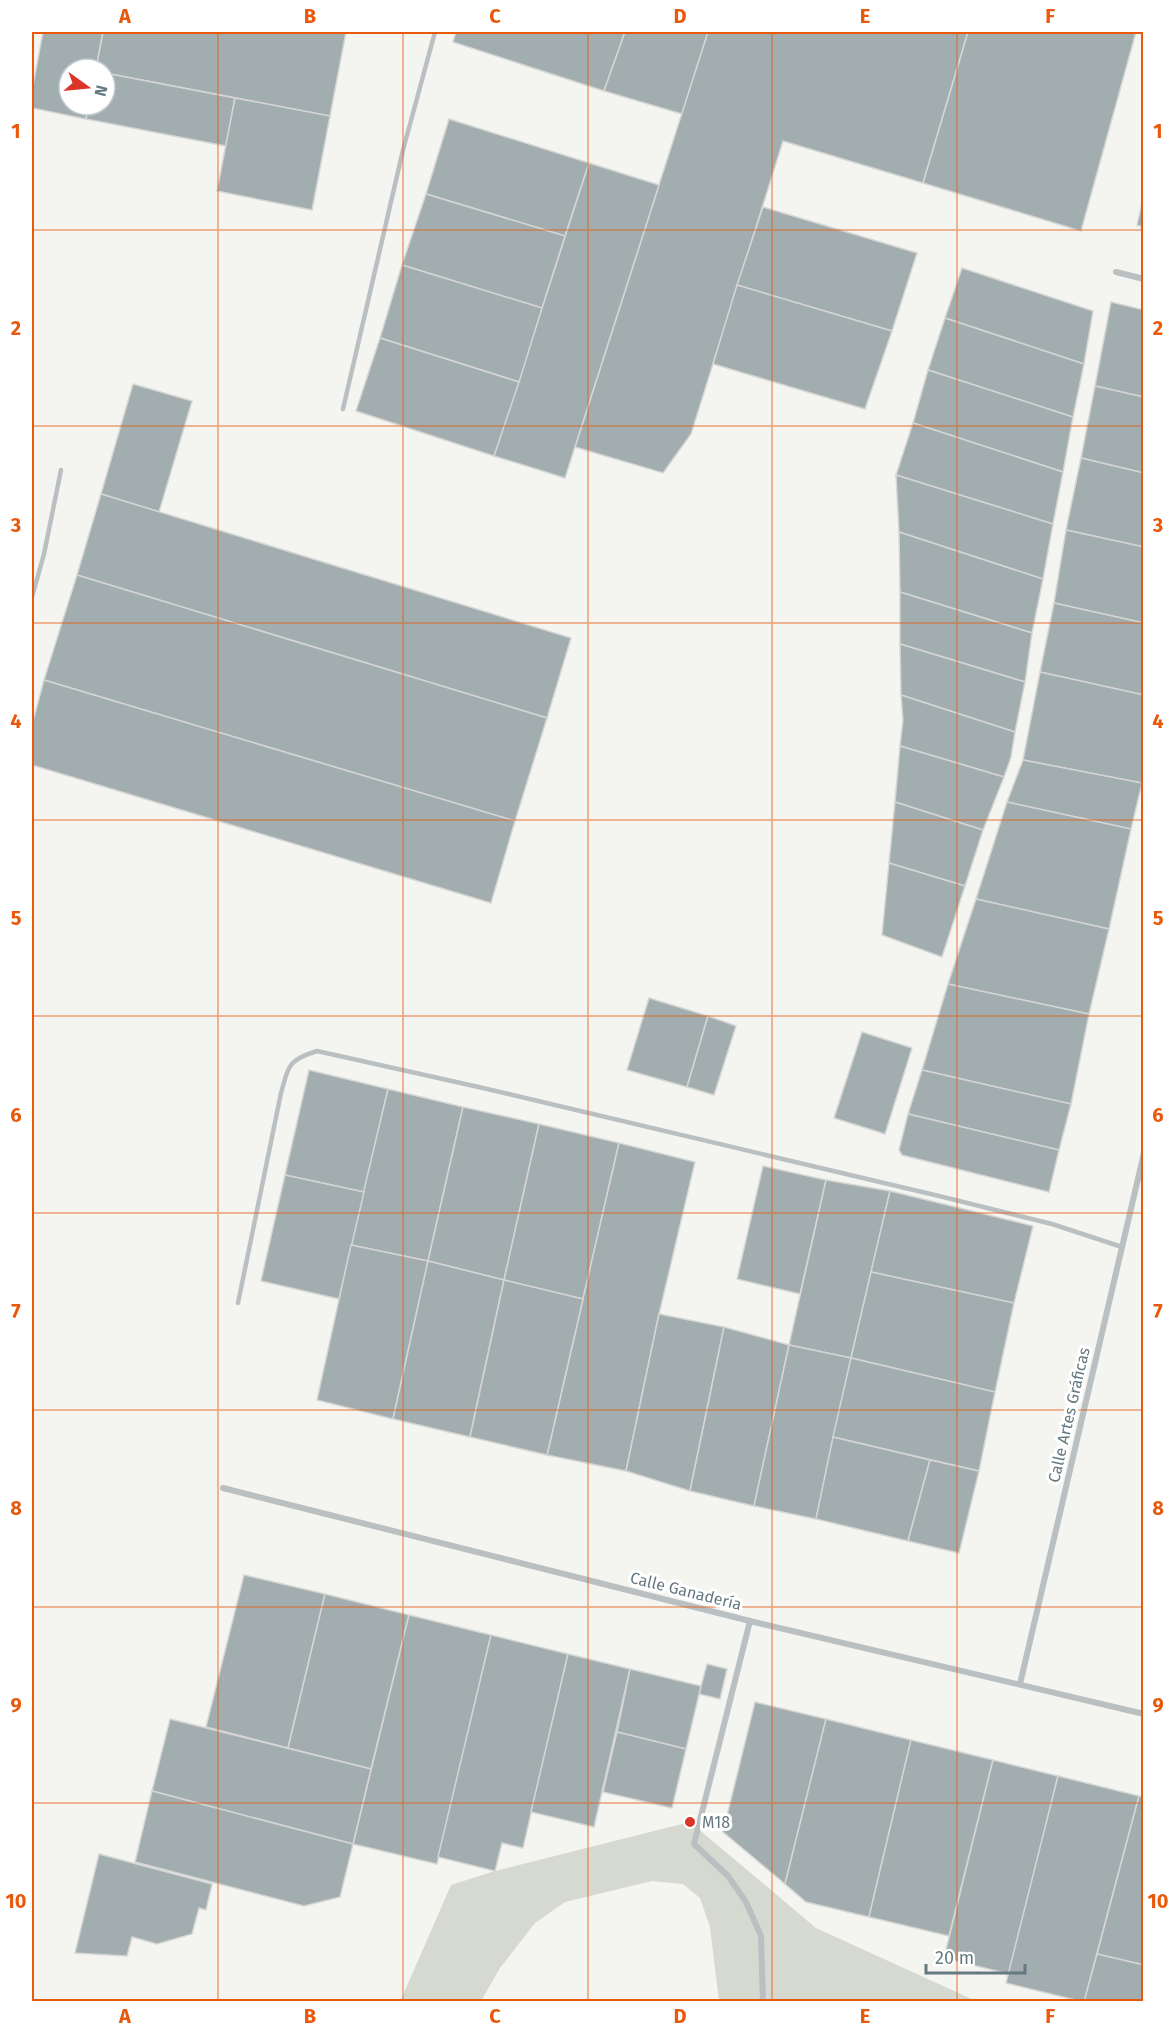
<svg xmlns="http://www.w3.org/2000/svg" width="1175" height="2033" viewBox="0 0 1175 2033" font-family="'Fira Sans',sans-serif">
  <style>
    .green { fill: #d5d9d0 }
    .building { fill: #a2adb0; stroke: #d5d5d3; stroke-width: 1.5 }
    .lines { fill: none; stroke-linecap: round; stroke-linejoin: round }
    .lane { stroke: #bac0c2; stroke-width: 4.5 }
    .street { stroke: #bac0c2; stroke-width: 6 }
    .grid { fill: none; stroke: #e8590c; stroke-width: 1.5; stroke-opacity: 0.55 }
    .poi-dot { fill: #db3429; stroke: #fff; stroke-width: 2 }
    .labels { text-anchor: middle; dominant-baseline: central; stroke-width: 6; stroke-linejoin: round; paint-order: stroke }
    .street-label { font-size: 16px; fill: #647980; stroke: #fff }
    .poi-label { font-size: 16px; fill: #647980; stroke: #fff; text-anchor: start }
    .neatline { fill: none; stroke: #e8590c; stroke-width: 2 }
    .grid-label { font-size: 20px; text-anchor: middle; font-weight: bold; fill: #e8590c }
  </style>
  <rect width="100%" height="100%" fill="#f4f4f0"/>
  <!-- green -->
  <polygon class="green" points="690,1822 816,1928 976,2001 719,2001 710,1927 700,1898 683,1884 652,1881 565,1902 535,1923 500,1968 481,2001 400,2002 451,1885 495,1871"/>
  <!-- building -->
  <g class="building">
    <polygon points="43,32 103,32 96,69 69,69 69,105 89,105 86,119 32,108 32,91"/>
    <polygon points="103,32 346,32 330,116 105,73 105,69 96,69"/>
    <polygon points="456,32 625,32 604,91 453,42"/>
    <polygon points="625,32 708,32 682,114 604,91"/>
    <polygon points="708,32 968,32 923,183 783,141 691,434 663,473 575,447"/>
    <polygon points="968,32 1136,32 1081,231 923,183"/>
    <polygon points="105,73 235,98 226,146 86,119 89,105 105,105"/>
    <polygon points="235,98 330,116 312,210 217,191"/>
    <polygon points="449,119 589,163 565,236 426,194"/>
    <polygon points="589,163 659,185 565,478 494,456"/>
    <polygon points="426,194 565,236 542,308 402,265"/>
    <polygon points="1144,195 1144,227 1137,225"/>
    <polygon points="763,207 917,253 892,331 737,285"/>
    <polygon points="402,265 542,308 519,382 380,338"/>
    <polygon points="962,268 1093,311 1084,364 945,318"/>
    <polygon points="737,285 892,331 865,409 713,364"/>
    <polygon points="1111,302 1144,310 1144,397 1095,386"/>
    <polygon points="945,318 1084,364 1073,417 928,370"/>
    <polygon points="380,338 519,382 494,456 356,411"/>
    <polygon points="928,370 1073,417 1063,472 913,423"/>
    <polygon points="133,384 192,401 159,512 101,494"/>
    <polygon points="1095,386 1144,397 1144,473 1081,458"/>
    <polygon points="913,423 1063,472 1053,524 896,475"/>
    <polygon points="1081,458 1144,473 1144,547 1066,530"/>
    <polygon points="896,475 1053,524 1043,579 899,532"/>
    <polygon points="101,494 571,638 547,718 77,575"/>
    <polygon points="1066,530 1144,547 1144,623 1054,603"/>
    <polygon points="899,532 1043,579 1032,633 900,592"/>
    <polygon points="77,575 547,718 515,821 44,680"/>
    <polygon points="900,592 1032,633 1025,682 900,644"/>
    <polygon points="1054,603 1144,623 1144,695 1040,672"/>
    <polygon points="900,644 1025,682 1015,732 901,695"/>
    <polygon points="1040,672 1144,695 1142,783 1023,760"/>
    <polygon points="44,680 515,821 491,903 32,765 32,725"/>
    <polygon points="901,695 1015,732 1011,757 1004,777 900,746 903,720"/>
    <polygon points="900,746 1004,777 983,830 895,802"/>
    <polygon points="1023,760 1142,783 1131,829 1007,802"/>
    <polygon points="895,802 983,830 965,886 889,863"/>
    <polygon points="1007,802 1131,829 1109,929 976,899"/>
    <polygon points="889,863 965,886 942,957 882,935"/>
    <polygon points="976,899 1109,929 1089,1014 948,984"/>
    <polygon points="948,984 1089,1014 1071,1104 922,1070"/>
    <polygon points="649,998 708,1016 687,1087 627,1070"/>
    <polygon points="708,1016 736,1026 714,1095 687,1087"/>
    <polygon points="862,1032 912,1048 885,1134 834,1118"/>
    <polygon points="309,1070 388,1089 364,1192 285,1175"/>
    <polygon points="922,1070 1071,1104 1059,1150 908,1114"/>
    <polygon points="388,1089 463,1107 428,1261 351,1245"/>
    <polygon points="463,1107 539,1124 504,1280 428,1261"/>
    <polygon points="908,1114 1059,1150 1049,1192 902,1155 899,1150"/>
    <polygon points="539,1124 619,1143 583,1299 504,1280"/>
    <polygon points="619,1143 695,1162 659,1314 626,1471 547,1455"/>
    <polygon points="763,1166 826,1180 800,1294 737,1279"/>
    <polygon points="285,1175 364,1192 339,1299 261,1281"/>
    <polygon points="826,1180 890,1191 851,1358 789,1345"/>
    <polygon points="890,1191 1033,1226 1014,1303 871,1272"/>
    <polygon points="351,1245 428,1261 393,1419 317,1400"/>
    <polygon points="428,1261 504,1280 470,1437 393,1419"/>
    <polygon points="871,1272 1014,1303 995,1392 851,1358"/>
    <polygon points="504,1280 583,1299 547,1455 470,1437"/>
    <polygon points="659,1314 724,1327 690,1491 626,1471"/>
    <polygon points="724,1327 789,1345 754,1506 690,1491"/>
    <polygon points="789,1345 851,1358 816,1519 754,1506"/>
    <polygon points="851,1358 995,1392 979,1471 833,1437"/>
    <polygon points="833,1437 930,1460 908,1541 816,1519"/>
    <polygon points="930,1460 979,1471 959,1553 908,1541"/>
    <polygon points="244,1575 325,1594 288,1748 206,1727"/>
    <polygon points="325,1594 409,1615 371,1769 288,1748"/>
    <polygon points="409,1615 491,1635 437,1864 353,1844"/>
    <polygon points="491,1635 568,1654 523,1848 502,1843 495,1871 438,1857"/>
    <polygon points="568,1654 630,1669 594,1827 531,1812"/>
    <polygon points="707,1664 727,1669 720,1699 699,1694"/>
    <polygon points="630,1669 701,1686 686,1749 617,1732"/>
    <polygon points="755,1702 826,1719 785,1884 723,1832"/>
    <polygon points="170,1719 371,1769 353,1844 152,1791"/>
    <polygon points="826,1719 911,1740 869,1917 806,1902 785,1884"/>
    <polygon points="617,1732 686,1749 672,1808 603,1792"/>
    <polygon points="911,1740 993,1760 949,1936 869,1917"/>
    <polygon points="993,1760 1058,1776 1009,1974 944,1958"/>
    <polygon points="1058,1776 1139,1796 1084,2002 1006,1983"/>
    <polygon points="152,1791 353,1844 340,1897 304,1906 135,1862"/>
    <polygon points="1139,1796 1144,1797 1144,1965 1097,1954"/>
    <polygon points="99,1854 212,1884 206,1910 199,1908 192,1934 157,1944 132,1937 127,1956 75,1953"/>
    <polygon points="1097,1954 1144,1965 1144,2002 1084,2002"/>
  </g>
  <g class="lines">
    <!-- lane -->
    <g class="lane">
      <polyline points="343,409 403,150 435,32"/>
      <polyline points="32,597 44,554 61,470"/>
      <path d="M238,1303L281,1093C289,1065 288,1060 317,1051L483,1088L939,1196L1052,1224L1122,1247"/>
    </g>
    <!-- street -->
    <g class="street">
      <polyline points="1116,272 1144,279"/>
      <polyline points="223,1488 750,1621 1144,1714"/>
      <polyline points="750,1621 694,1844 728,1876 746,1902 761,1936 763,2002"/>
      <polyline points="1020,1684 1144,1153"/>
    </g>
  </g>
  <!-- grid -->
  <path class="grid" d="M218,32V2002M403,32V2002M588,32V2002M772,32V2002M957,32V2002M32,230H1144M32,426H1144M32,623H1144M32,820H1144M32,1016H1144M32,1213H1144M32,1410H1144M32,1607H1144M32,1803H1144"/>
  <!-- markers -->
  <circle class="poi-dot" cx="690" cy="1822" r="6"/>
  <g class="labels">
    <!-- street labels -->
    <g class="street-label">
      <text transform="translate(1069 1415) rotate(-77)">Calle Artes Gráficas</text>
      <text transform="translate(686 1591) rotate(14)">Calle Ganadería</text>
    </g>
    <!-- poi labels -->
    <g class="poi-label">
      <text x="702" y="1822">M18</text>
    </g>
  </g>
  <!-- border -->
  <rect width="1175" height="2033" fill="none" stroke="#ffffff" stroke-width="66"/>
  <!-- north arrow -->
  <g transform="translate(87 87) rotate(105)"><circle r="28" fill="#ffffff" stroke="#c1c9cc" stroke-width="1.5"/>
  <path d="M0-4.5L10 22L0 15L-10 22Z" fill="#db3429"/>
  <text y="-9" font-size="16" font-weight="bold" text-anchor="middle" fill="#647980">N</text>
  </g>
  <!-- scale -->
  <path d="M926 1964v9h99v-9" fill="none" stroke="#647980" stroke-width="3"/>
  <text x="935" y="1964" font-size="18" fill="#647980" stroke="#ffffff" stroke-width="4.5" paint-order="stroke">20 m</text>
  <rect x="33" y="33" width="1109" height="1967" class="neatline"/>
  <g class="grid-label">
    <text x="125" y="23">A</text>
    <text x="310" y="23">B</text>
    <text x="495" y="23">C</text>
    <text x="680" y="23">D</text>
    <text x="865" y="23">E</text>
    <text x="1050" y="23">F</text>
    <text x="16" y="138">1</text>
    <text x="1158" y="138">1</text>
    <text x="16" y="335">2</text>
    <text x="1158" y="335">2</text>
    <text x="16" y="532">3</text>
    <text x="1158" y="532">3</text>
    <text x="16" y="728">4</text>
    <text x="1158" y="728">4</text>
    <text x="16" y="925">5</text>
    <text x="1158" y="925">5</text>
    <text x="16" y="1122">6</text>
    <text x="1158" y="1122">6</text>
    <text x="16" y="1318">7</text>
    <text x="1158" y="1318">7</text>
    <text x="16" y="1515">8</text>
    <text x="1158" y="1515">8</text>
    <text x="16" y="1712">9</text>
    <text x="1158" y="1712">9</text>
    <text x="16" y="1908">10</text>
    <text x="1158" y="1908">10</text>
    <text x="125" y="2023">A</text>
    <text x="310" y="2023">B</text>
    <text x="495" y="2023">C</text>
    <text x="680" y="2023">D</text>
    <text x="865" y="2023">E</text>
    <text x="1050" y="2023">F</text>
  </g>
</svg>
